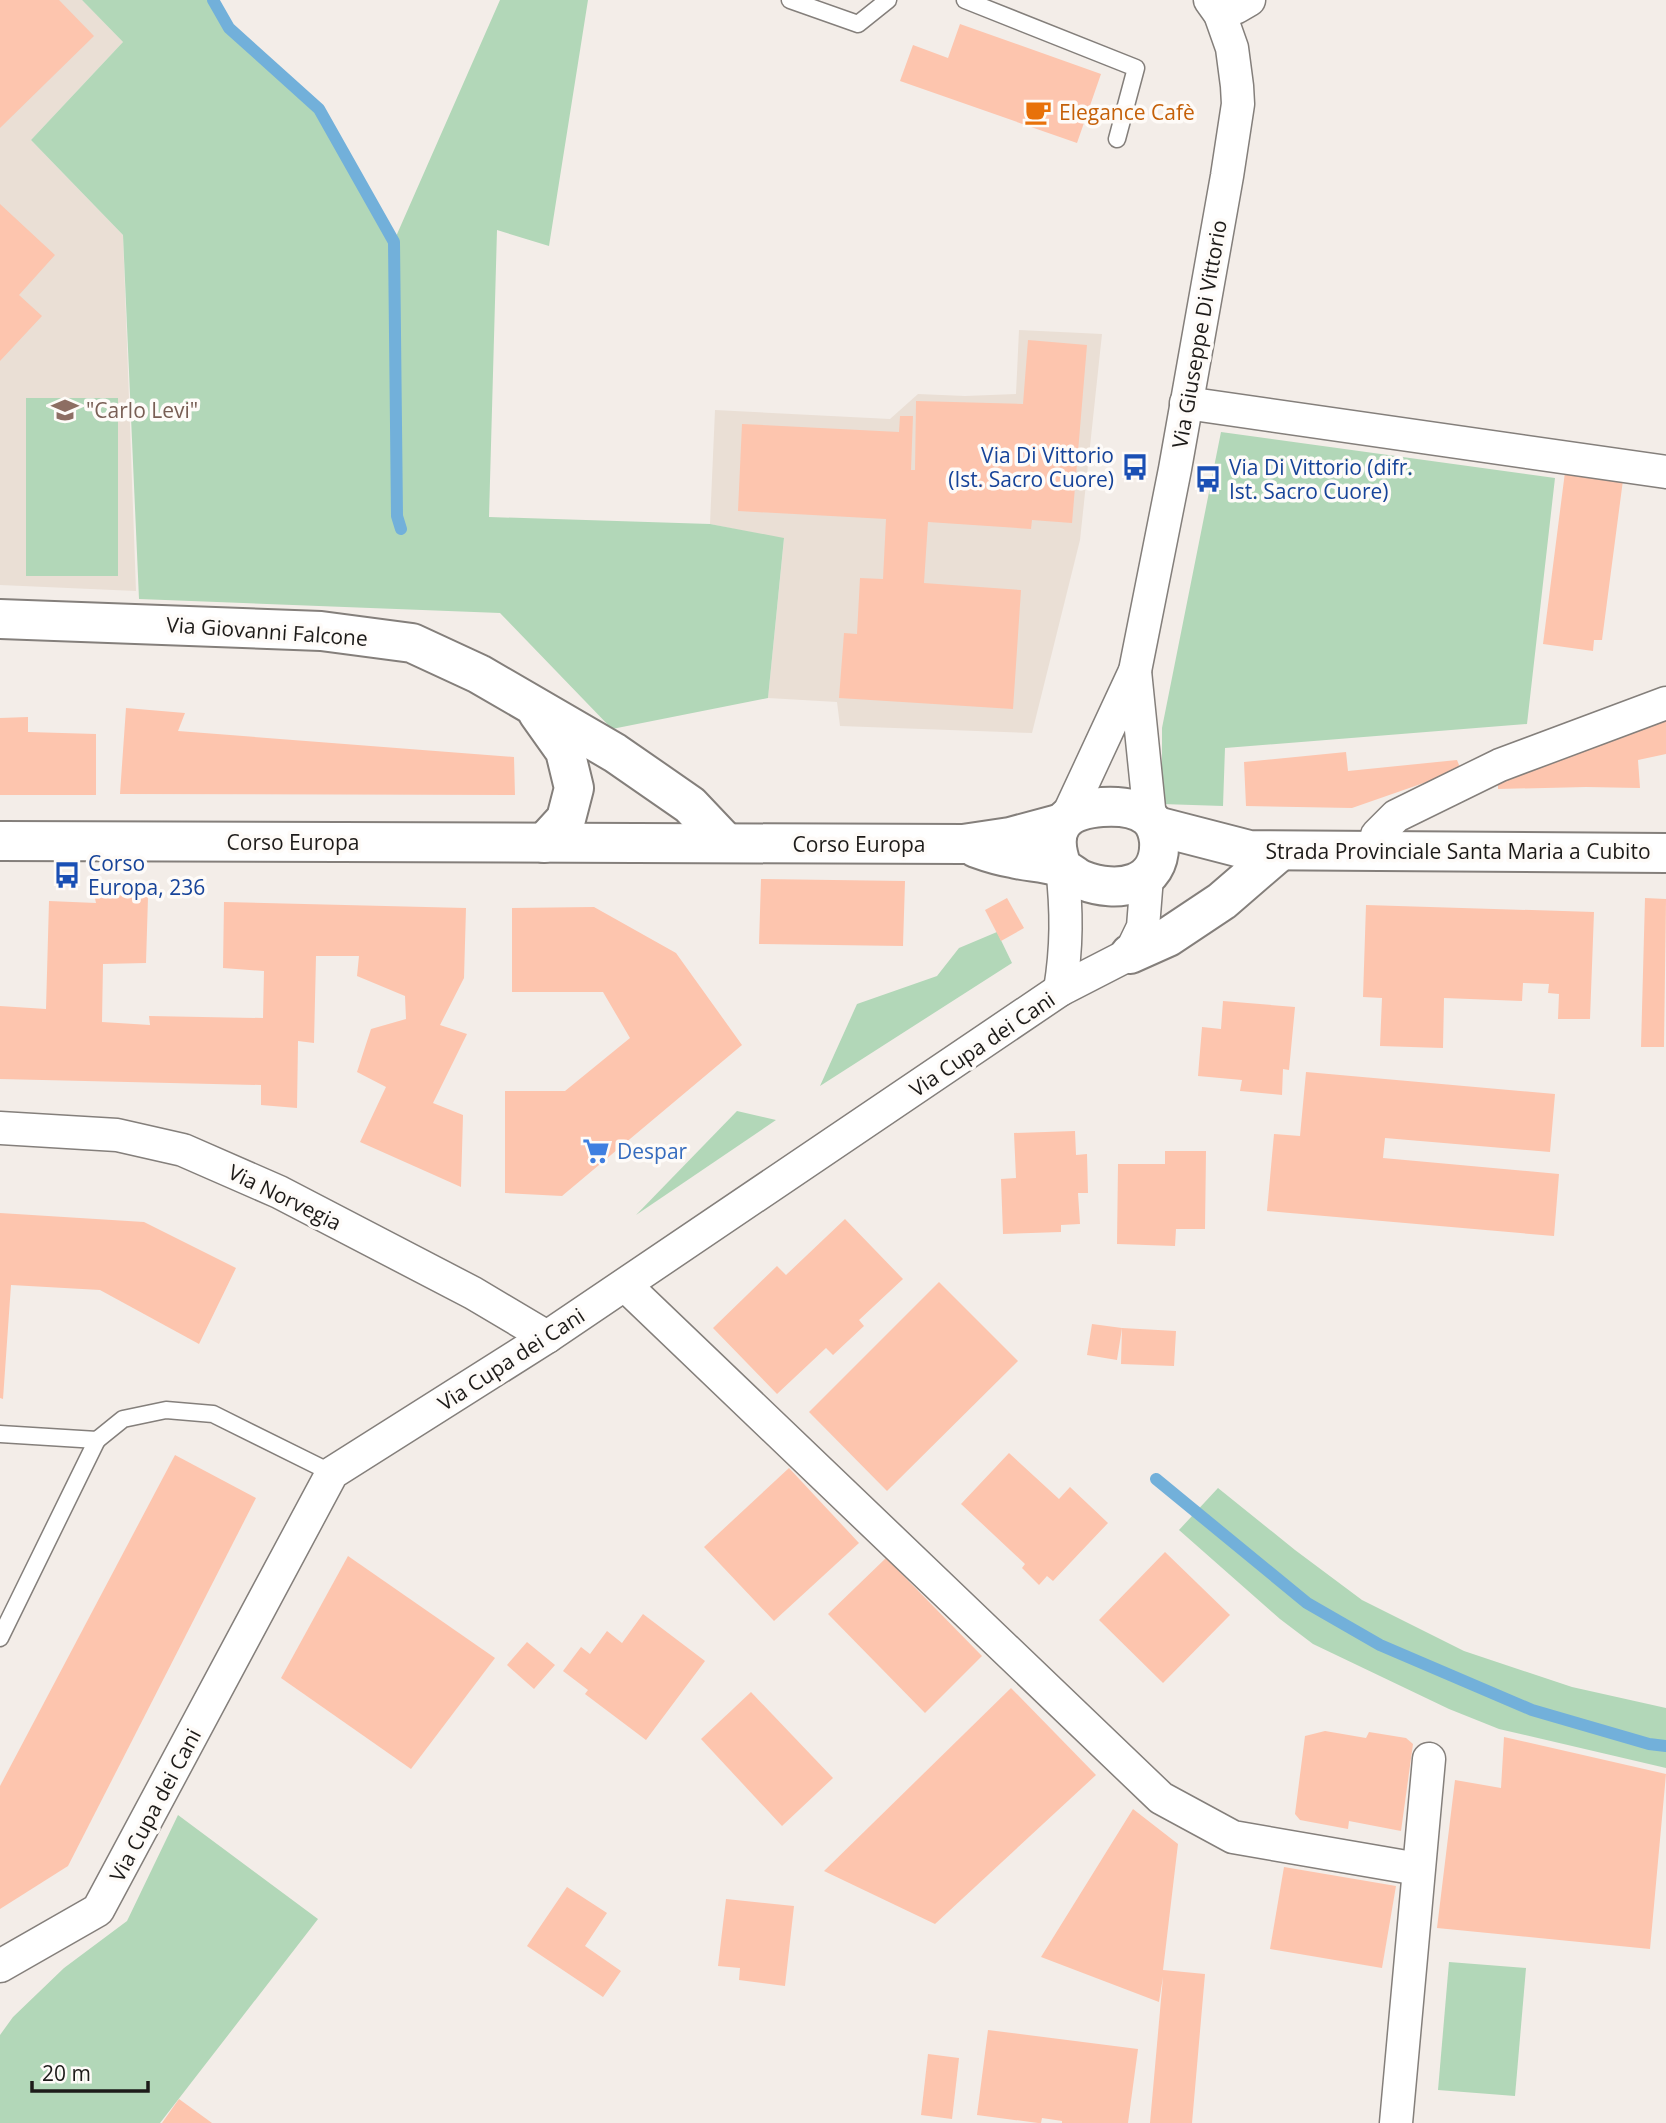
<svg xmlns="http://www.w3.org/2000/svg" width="1666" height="2123" viewBox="0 0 1666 2123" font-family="'Open Sans',sans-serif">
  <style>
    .built { fill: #eadfd5 }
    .green { fill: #b2d7b8 }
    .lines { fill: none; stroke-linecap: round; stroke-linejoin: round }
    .stream { stroke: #72b0da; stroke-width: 12 }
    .building { fill: #fdc5ae }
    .lane-casing { stroke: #847f7b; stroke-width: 19 }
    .street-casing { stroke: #847f7b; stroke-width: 35 }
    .secondary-casing { stroke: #847f7b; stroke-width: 42 }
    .lane { stroke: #fff; stroke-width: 16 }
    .street { stroke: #fff; stroke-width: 32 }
    .secondary { stroke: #fff; stroke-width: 38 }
    .labels { text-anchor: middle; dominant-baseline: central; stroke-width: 7; stroke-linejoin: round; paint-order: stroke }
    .food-label { font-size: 21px; fill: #c56008; stroke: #fefbf8; text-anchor: start }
    .street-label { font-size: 21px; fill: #1d1b19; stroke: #fefbf8 }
    .education-label { font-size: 21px; fill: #785e54; stroke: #fefbf8; text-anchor: start }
    .transit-label { font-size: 21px; fill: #164399; stroke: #fefbf8; text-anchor: start }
    .shop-label { font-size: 21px; fill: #366cbe; stroke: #fefbf8; text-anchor: start }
  </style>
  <rect width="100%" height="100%" fill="#f3ede8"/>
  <!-- built -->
  <g class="built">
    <polygon points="0,0 82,0 123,42 31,140 123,235 136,591 0,585"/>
    <polygon points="1019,330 1102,334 1080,540 1032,733 840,726 837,702 768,698 784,539 710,524 715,410 890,419 918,394 965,396 1016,394"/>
  </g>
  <!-- green -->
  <g class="green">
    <polygon points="82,0 213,0 229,28 319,109 394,241 500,0 588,0 549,246 497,230 489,517 710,524 784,538 768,698 612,729 500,613 139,599 123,235 31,140 123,42"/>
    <rect x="26" y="398" width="92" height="178"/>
    <polygon points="1221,432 1555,478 1527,724 1225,748 1223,806 1162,804 1162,728"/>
    <polygon points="997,932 1012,963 820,1086 857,1004 937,976 959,948"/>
    <polygon points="737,1111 776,1120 636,1215"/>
    <polygon points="1218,1488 1295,1550 1362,1600 1464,1651 1572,1687 1666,1708 1666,1768 1499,1729 1449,1709 1313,1644 1280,1619 1179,1530"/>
    <polygon points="178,1815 318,1919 160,2123 0,2123 0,2035 13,2017 64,1968 127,1921"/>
    <polygon points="1449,1962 1526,1968 1515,2096 1438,2090"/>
  </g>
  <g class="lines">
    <!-- stream -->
    <g class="stream">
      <polyline points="213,0 229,28 319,109 394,242 397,516 401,529"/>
      <polyline points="1156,1479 1307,1603 1380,1645 1532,1710 1649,1744 1666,1746"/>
    </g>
  </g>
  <!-- building -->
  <g class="building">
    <polygon points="0,0 59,0 94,36 0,128"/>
    <polygon points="960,24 1101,74 1077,143 900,81 913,45 948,58"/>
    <polygon points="0,204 55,255 19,295 42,316 0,361"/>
    <polygon points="1028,340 1087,345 1072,523 1032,520 1031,529 928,522 924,583 1021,590 1013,709 839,698 844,633 857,634 860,578 883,579 886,519 738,511 742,424 899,432 900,416 913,416 911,470 915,470 916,401 1023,404"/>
    <polygon points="1565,472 1623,480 1602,640 1594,640 1593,651 1543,644"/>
    <polygon points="126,708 185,713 178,731 514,757 515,795 120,794"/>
    <polygon points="1666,711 1666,754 1638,760 1640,788 1586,787 1498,789 1498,772"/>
    <polygon points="28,717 28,732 96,734 96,795 0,795 0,718"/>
    <polygon points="1346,752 1348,771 1457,760 1461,770 1352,808 1246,806 1244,762"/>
    <polygon points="761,879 905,881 903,946 759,944"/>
    <polygon points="94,894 148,897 146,963 103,964 102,1022 150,1025 149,1016 263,1018 264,971 223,968 224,902 466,908 464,978 440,1025 467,1034 433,1103 463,1115 461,1187 360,1142 386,1087 357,1072 371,1029 406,1019 405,996 357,976 359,956 316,956 314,1043 298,1041 297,1108 261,1105 261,1085 0,1079 0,1006 46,1009 49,901 96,903"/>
    <polygon points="1007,898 1024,928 1001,941 985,910"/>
    <polygon points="1645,898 1666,899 1664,1047 1641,1047"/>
    <polygon points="1366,905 1594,912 1590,1019 1558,1019 1559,994 1548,993 1549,984 1523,983 1522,1001 1444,998 1443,1048 1380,1046 1382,998 1363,997"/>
    <polygon points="594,907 676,953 742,1045 562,1196 505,1193 505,1091 565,1091 630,1038 603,992 512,992 512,908"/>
    <polygon points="1223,1001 1295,1007 1289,1070 1283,1069 1282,1095 1240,1091 1242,1080 1198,1076 1202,1027 1221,1029"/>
    <polygon points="1306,1072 1555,1094 1550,1152 1385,1138 1383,1158 1559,1174 1554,1236 1267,1211 1274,1134 1300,1136"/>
    <polygon points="1075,1131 1076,1155 1087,1154 1088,1193 1078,1193 1080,1224 1061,1225 1061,1232 1003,1234 1001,1179 1016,1178 1014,1133"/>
    <polygon points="1165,1151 1206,1151 1205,1229 1176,1229 1175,1246 1117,1244 1118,1164 1165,1164"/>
    <polygon points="0,1213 144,1222 236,1268 199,1344 100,1290 11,1285 3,1399 0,1398"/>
    <polygon points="845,1219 903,1279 859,1320 864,1326 833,1355 826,1348 777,1394 713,1328 777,1266 786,1275"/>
    <polygon points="939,1282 1018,1361 887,1491 809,1412"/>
    <polygon points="1092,1324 1122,1328 1176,1331 1174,1366 1121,1364 1122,1328 1117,1360 1087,1355"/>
    <polygon points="1009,1453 1059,1499 1070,1487 1108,1523 1053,1581 1047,1576 1039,1585 1022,1568 1025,1564 961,1504"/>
    <polygon points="175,1455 256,1498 68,1866 0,1909 0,1786"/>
    <polygon points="789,1468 859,1543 774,1621 704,1547"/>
    <polygon points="1165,1552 1230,1615 1163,1683 1099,1620"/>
    <polygon points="348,1556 495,1658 411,1769 281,1678"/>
    <polygon points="886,1558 982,1656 925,1713 828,1614"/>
    <polygon points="643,1614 705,1661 646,1740 585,1694 588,1690 563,1671 581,1647 590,1654 607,1631 622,1643"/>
    <polygon points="527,1642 555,1665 534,1689 507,1665"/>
    <polygon points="1011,1688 1096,1775 935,1924 824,1871"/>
    <polygon points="751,1692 833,1778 782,1826 701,1739"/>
    <polygon points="1325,1731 1366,1738 1369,1732 1406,1738 1413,1744 1401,1831 1349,1821 1348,1829 1300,1820 1295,1814 1305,1736"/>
    <polygon points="1504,1737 1666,1774 1650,1949 1437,1928 1455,1780 1501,1788"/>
    <polygon points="1133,1809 1178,1844 1163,1970 1205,1974 1192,2123 1150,2123 1163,1977 1159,2002 1041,1957"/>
    <polygon points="1284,1867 1396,1886 1382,1968 1270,1949"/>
    <polygon points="567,1887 607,1913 585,1946 621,1971 603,1997 527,1946"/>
    <polygon points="726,1899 794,1906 785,1986 739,1980 740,1968 718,1966"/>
    <polygon points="988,2030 1138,2049 1128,2123 1062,2123 1062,2121 1042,2118 1041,2123 1038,2123 977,2115"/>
    <polygon points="928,2054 959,2058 952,2119 921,2115"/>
    <polygon points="179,2099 212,2123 162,2123"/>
  </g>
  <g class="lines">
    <defs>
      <g id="lane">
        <polyline points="790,0 858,24 888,0"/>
        <polyline points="965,0 1136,68 1117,139"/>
        <polyline points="0,1434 97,1440 123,1419 166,1410 213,1414 332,1473"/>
        <polyline points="0,1638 97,1440"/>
      </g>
      <g id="street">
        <polyline points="1218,0 1220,14 1237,7 1249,0"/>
        <polyline points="1186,403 1666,472"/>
        <polyline points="1135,671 1150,818"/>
        <polyline points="1068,815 1135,671 1175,469 1227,176 1238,104 1237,86 1232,48 1220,14 1210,0"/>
        <polyline points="1374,851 1377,835 1396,816 1500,765 1666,703"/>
        <path d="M1060,990C1067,947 1067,911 1062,867"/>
        <polyline points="0,1128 117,1135 183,1150 279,1192 473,1293 547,1337"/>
        <polyline points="625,1285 1161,1798 1233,1837 1418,1869"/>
        <polyline points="0,1966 98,1910 332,1473 547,1337 1060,990 1130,954 1143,927 1147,877"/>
        <polyline points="1396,2123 1429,1759"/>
      </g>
      <g id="secondary">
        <polyline points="0,619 321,631 412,643 479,674 615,753 690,805 726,843"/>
        <polyline points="538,713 565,751 574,788 566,819 544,843"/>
        <polyline points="1156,826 1249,850 1666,853"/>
        <polyline points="0,841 963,844 1010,837 1062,823"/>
        <path d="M976,848C987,852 999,856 1012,858C1027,862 1044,862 1059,867C1068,869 1074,877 1082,880C1117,894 1162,887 1159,841C1158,832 1155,823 1148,817C1136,807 1118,806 1102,807C1063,810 1048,828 1062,867"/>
        <polyline points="1130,954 1168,937 1222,901 1280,851"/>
      </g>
    </defs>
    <!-- lane casing -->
    <use href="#lane" class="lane-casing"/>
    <!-- street casing -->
    <use href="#street" class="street-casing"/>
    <!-- secondary casing -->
    <use href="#secondary" class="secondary-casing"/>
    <!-- lane -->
    <use href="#lane" class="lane"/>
    <!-- street -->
    <use href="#street" class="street"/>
    <!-- secondary -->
    <use href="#secondary" class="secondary"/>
  </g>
  <!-- icons -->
  <defs>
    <symbol id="cafe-bare" viewBox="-9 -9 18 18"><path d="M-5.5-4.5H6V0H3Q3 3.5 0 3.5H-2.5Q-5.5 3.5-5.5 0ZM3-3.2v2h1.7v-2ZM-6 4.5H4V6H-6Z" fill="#e8710a" stroke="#fefbf8" stroke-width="2.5" paint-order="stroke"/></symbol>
    <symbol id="school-bare" viewBox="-9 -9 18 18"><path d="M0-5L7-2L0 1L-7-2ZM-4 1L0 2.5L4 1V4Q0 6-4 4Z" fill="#8d6e63" stroke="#fefbf8" stroke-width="2.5" paint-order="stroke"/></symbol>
    <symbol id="bus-bare" viewBox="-9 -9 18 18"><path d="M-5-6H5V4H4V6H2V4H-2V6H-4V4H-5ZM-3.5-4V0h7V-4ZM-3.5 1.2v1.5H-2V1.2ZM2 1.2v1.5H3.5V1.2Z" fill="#1a4fb4" stroke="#fefbf8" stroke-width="2.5" paint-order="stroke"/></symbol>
    <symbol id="supermarket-bare" viewBox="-9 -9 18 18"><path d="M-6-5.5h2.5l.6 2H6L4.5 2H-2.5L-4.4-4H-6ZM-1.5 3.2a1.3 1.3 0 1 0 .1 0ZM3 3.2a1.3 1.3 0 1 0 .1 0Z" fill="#3f7fe0" stroke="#fefbf8" stroke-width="2.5" paint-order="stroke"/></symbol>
  </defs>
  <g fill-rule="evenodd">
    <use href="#cafe-bare" x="1019" y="93" width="38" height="38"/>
    <use href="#school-bare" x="46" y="391" width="38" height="38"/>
    <use href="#bus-bare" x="1116" y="448" width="38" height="38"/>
    <use href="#bus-bare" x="1189" y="460" width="38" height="38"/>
    <use href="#bus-bare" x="48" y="856" width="38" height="38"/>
    <use href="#supermarket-bare" x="577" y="1132" width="38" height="38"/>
  </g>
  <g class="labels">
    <!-- food labels -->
    <g class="food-label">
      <text x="1059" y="112">Elegance Cafè</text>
    </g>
    <!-- street labels -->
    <g class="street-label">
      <text transform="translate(1199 334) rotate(-80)">Via Giuseppe Di Vittorio</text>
      <text transform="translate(267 631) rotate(4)">Via Giovanni Falcone</text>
      <text x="293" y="842">Corso Europa</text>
      <text x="859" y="844">Corso Europa</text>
      <text x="1458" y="851">Strada Provinciale Santa Maria a Cubito</text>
      <text transform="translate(982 1044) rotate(-34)">Via Cupa dei Cani</text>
      <text transform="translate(285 1197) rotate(26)">Via Norvegia</text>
      <text transform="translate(511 1359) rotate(-33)">Via Cupa dei Cani</text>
      <text transform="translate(155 1805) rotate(-62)">Via Cupa dei Cani</text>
    </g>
    <!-- education labels -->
    <g class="education-label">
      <text x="86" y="410">"Carlo Levi"</text>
    </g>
    <!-- transit labels -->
    <g class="transit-label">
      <text x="1114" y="455" text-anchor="end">Via Di Vittorio<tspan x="1114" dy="24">(Ist. Sacro Cuore)</tspan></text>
      <text x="1229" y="467">Via Di Vittorio (difr.<tspan x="1229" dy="24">Ist. Sacro Cuore)</tspan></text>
      <text x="88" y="863">Corso<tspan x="88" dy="24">Europa, 236</tspan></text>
    </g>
    <!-- shop labels -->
    <g class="shop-label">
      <text x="617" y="1151">Despar</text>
    </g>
  </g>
  <!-- scale -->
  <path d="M32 2081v10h116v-10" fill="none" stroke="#1d1b19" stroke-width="3.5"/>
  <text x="42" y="2081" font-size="21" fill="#1d1b19" stroke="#fefbf8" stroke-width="5" paint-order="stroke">20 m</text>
</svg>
